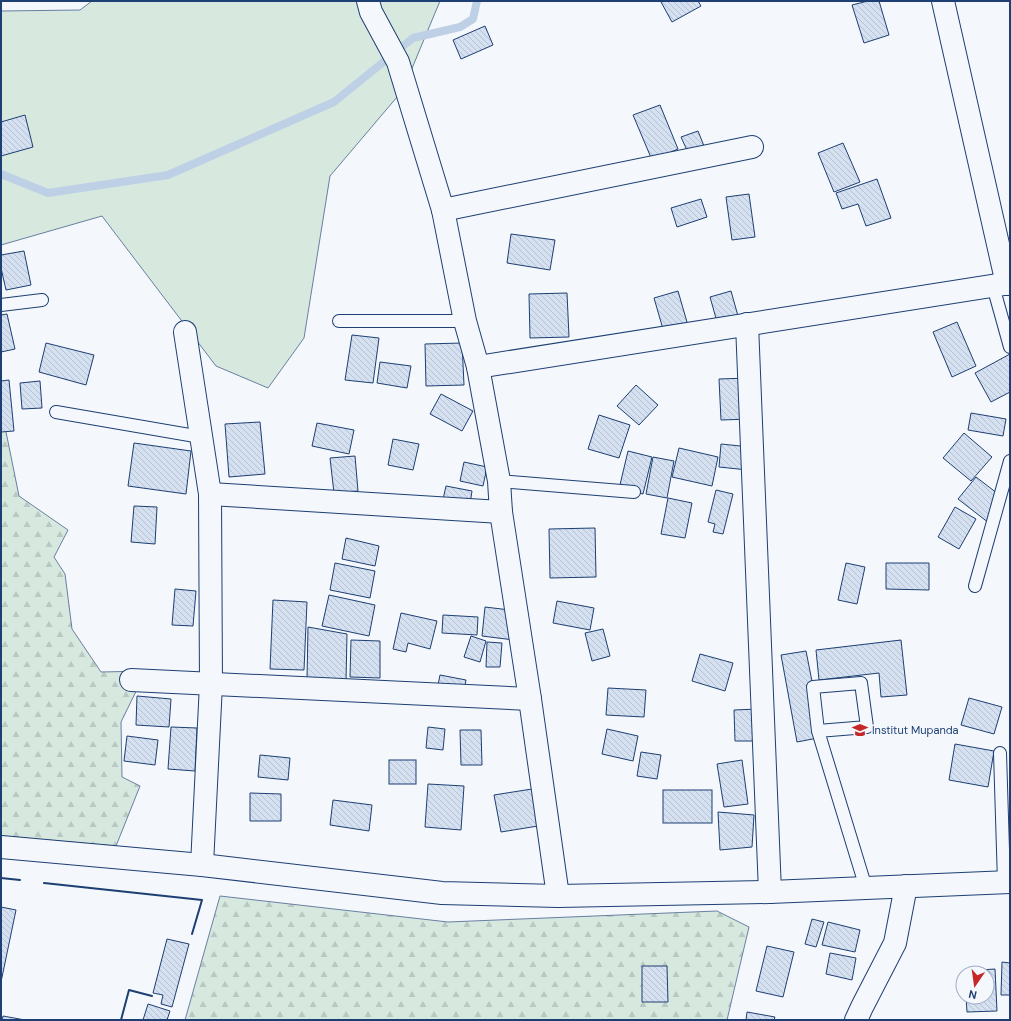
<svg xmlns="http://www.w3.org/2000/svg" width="1011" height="1021" viewBox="0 0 1011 1021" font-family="'DM Sans',sans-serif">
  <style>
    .grass { fill: #d7e8df; stroke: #687fa3 }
    .forest { fill: url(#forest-firs); stroke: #687fa3 }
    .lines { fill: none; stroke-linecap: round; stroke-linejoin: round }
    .stream { stroke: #bed0e5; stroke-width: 8 }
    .building { fill: url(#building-back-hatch); stroke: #1d3f73 }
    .service-casing { stroke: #1d3f73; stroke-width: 14 }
    .minor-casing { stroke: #1d3f73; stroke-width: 24 }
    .tertiary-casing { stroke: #1d3f73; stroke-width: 24 }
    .service { stroke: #f4f7fb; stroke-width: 12 }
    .minor { stroke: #f4f7fb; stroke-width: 22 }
    .tertiary { stroke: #f4f7fb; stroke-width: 22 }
    .wall { stroke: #1d3f73; stroke-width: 2 }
    .labels { text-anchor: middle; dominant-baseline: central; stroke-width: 3; stroke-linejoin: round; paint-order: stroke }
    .poi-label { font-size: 11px; fill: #1d3f73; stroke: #f4f7fb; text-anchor: start }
  </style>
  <defs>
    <pattern id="forest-firs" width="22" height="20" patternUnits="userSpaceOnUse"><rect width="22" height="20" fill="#d7e8df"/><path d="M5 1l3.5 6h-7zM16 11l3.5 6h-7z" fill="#b8c8c3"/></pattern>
    <pattern id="building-back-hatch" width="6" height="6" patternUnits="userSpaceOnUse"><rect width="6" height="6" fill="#d5e0f0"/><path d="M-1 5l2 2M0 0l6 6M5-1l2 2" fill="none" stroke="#b6c1d1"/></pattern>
  </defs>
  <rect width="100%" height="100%" fill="#f4f7fb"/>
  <!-- grass -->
  <polygon class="grass" points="92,1 440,1 403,90 330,176 304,338 268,388 216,366 102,216 1,245 1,11 80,10"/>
  <!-- forest -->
  <g class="forest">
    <polygon points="1,421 4,422 19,496 68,530 54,557 65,574 72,629 101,672 146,671 121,722 122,777 140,786 116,846 1,836"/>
    <polygon points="220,896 448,922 717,911 749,927 727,1020 185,1020"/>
  </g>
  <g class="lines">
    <!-- stream -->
    <polyline class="stream" points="1,174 48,193 168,175 334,102 413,38 460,27 473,19 477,1"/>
  </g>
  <!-- building -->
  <g class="building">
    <polygon points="663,1 698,1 701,6 672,22 661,2"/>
    <polygon points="868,1 879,1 889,35 864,43 852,5"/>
    <polygon points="485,26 493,45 461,59 453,40"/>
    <polygon points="660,105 678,149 652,160 633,115"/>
    <polygon points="25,115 33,147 1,156 1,122"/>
    <polygon points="698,131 706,151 690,157 681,137"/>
    <polygon points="843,143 860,182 834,192 818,153"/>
    <polygon points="877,179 891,218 866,226 858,204 842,209 836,193"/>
    <polygon points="749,194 755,237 732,240 726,197"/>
    <polygon points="701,199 707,217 677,227 671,208"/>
    <polygon points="511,234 555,240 550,270 507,263"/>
    <polygon points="24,251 31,285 6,290 1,268 1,255"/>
    <polygon points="678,291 689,329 665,336 654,298"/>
    <polygon points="731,291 740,323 719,329 710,297"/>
    <polygon points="567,293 569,337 530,338 529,294"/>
    <polygon points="7,314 15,349 1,352 1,315"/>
    <polygon points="957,322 976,366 952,377 933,332"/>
    <polygon points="352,335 379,338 373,383 345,380"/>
    <polygon points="46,343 94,355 86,385 39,372"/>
    <polygon points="462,343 464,385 426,386 425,344"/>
    <polygon points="1010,354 1010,392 991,402 975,373"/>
    <polygon points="380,362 411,366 407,388 377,383"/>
    <polygon points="749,378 751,419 721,420 719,379"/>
    <polygon points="9,380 14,431 1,432 1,381"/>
    <polygon points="40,381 42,408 22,409 20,383"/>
    <polygon points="636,385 658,405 639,425 617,406"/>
    <polygon points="441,394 473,411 462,431 430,414"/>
    <polygon points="971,413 1006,419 1003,436 968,430"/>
    <polygon points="599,415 630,425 619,458 588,449"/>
    <polygon points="260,422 265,474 229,477 225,424"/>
    <polygon points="317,423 354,430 349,454 312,446"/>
    <polygon points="964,433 992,457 971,481 943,458"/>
    <polygon points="393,439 419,444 413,470 388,465"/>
    <polygon points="134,443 191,451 186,494 128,486"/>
    <polygon points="721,444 750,447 748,470 719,467"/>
    <polygon points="679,448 718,457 712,486 672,477"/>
    <polygon points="628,451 652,457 643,494 619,489"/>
    <polygon points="355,456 358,491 334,493 330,458"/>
    <polygon points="653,457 674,461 667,498 646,494"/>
    <polygon points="464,462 487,467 483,486 460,481"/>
    <polygon points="976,477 1006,500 989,523 958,499"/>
    <polygon points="446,486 472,491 469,510 442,504"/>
    <polygon points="716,490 733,494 723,534 713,532 715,524 708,522"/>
    <polygon points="668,498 692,503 685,538 661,534"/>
    <polygon points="134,506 157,507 155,544 131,542"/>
    <polygon points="955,507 976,519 959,549 938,537"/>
    <polygon points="595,528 596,577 550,578 549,529"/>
    <polygon points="346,538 379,546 375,566 342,559"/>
    <polygon points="335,563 375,571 370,598 330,590"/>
    <polygon points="846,563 865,567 857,604 838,600"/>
    <polygon points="886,563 929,563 929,590 886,589"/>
    <polygon points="175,589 196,591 193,626 172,625"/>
    <polygon points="329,595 375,605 369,636 322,626"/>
    <polygon points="273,600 307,602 304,670 270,669"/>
    <polygon points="557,601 594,608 590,630 553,623"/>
    <polygon points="485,607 518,611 514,640 482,636"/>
    <polygon points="401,613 437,621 430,649 408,643 406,652 393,649"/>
    <polygon points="443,615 478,617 477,635 442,633"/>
    <polygon points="308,627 347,634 346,681 307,679"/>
    <polygon points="603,629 610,656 592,661 585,633"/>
    <polygon points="471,636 486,641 480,662 464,657"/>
    <polygon points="351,640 380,641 380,678 350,677"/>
    <polygon points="901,640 907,695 881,697 879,673 819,680 816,650"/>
    <polygon points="487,642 502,643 500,667 486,667"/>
    <polygon points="806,651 823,737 797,742 781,655"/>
    <polygon points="700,654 733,663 725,691 692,681"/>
    <polygon points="440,675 466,680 463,695 437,690"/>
    <polygon points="608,688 646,690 644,717 606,715"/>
    <polygon points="137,696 171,699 169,727 136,725"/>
    <polygon points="969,698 1002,707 994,734 961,725"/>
    <polygon points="758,709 759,741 735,741 734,710"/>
    <polygon points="171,727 197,728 195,771 168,769"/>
    <polygon points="428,727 445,729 443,750 426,748"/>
    <polygon points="607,729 638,736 633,761 602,754"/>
    <polygon points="460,730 481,730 482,765 461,765"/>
    <polygon points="127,736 158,740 155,765 124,761"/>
    <polygon points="955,744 994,751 988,787 949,780"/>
    <polygon points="641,752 661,755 657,779 637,776"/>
    <polygon points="260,755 290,758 288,780 258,777"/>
    <rect x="389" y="760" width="27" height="24"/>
    <polygon points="742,760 748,804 724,807 717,764"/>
    <polygon points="428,784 464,786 461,830 425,827"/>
    <polygon points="532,789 538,826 501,832 494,795"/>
    <rect x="663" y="790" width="49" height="33"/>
    <polygon points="250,793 281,794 281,821 250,821"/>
    <polygon points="333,800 372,805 369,831 330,825"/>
    <polygon points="718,812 754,815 752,847 720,850"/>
    <polygon points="1,907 16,910 1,982"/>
    <polygon points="812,919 824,922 816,947 805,944"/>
    <polygon points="828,922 860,930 855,952 822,945"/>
    <polygon points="167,939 189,944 172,1007 161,1004 163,995 153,993"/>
    <polygon points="767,946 794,952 783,997 756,991"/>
    <polygon points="830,953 856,958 852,980 826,974"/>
    <polygon points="1002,962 1010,963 1010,995 1001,995"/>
    <polygon points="642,966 667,966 668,1002 642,1002"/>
    <polygon points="995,969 997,1011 967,1012 966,997 987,997 987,973 965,973 965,971"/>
    <polygon points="148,1004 170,1011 167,1020 143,1020"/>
    <polygon points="747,1012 775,1017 774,1020 746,1020"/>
    <polygon points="3,1016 25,1020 2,1020"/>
  </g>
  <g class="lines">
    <defs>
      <g id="service">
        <polyline points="993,286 1010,347"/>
        <polyline points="1,305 42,300"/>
        <polyline points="339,321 465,321"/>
        <polyline points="56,412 201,437"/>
        <polyline points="499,481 634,492"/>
        <polyline points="975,586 1010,461"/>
        <polyline points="818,731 867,727 861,683 813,687 818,731 866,888"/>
        <polyline points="1000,753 1004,882"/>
      </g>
      <g id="minor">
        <polyline points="368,1 371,12 398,62 443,210 465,321 478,367 499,481 501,512 530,699 558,896"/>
        <polyline points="943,1 1007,284"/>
        <polyline points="443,210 752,147"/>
        <polyline points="747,324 770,892"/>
        <polyline points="185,332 210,494 211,684 202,865"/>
        <polyline points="478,367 1010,283"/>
        <polyline points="210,494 501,512"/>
        <polyline points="131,680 530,699"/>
        <polyline points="856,1020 862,1007 895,943 906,886"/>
      </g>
      <polyline id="tertiary" points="1,847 202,865 442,893 558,896 770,892 1010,882"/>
    </defs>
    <!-- service casing -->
    <use href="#service" class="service-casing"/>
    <!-- minor casing -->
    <use href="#minor" class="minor-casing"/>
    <!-- tertiary casing -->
    <use href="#tertiary" class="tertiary-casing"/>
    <!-- service -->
    <use href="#service" class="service"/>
    <!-- minor -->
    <use href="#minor" class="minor"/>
    <!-- tertiary -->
    <use href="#tertiary" class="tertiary"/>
    <!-- wall -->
    <g class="wall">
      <polyline points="1,878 20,880"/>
      <polyline points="44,883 202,900 192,934"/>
      <polyline points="121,1020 129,990 152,996"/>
    </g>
  </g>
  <!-- icons -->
  <defs>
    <symbol id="school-bare" viewBox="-9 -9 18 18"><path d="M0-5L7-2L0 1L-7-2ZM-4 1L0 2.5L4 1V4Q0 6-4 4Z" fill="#c62828" stroke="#f4f7fb" stroke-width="2.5" paint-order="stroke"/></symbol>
  </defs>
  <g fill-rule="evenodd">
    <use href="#school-bare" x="849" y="719" width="22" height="22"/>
  </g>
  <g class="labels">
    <!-- poi labels -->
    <g class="poi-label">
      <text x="872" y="730">Institut Mupanda</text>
    </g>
  </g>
  <!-- border -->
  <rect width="1011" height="1021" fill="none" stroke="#1d3f73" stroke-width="4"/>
  <!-- north arrow -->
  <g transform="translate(975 985) rotate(193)"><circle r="19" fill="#f4f7fb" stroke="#9eadc5"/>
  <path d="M0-3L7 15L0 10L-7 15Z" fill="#c62828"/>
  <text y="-6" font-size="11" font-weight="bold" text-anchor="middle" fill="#1d3f73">N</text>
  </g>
</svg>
